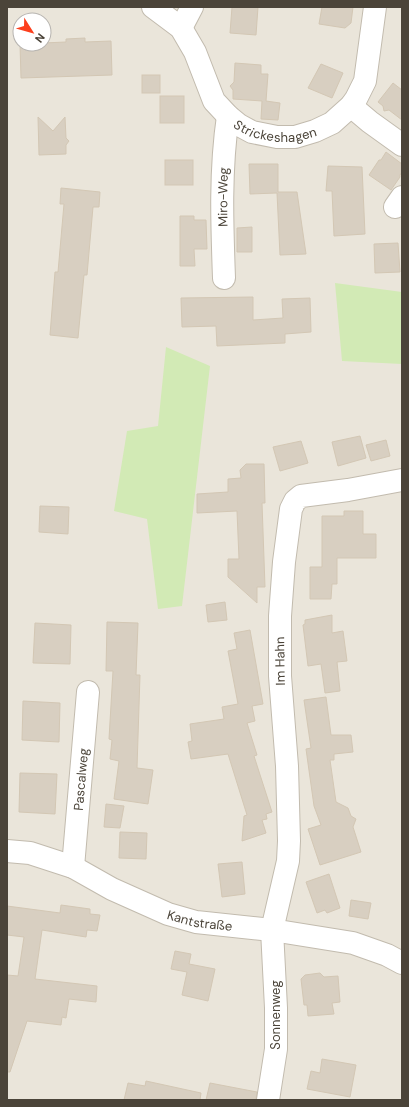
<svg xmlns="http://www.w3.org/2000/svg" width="409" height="1107" viewBox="0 0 409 1107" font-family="'DM Sans',sans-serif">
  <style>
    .residential { fill: #eae5da; fill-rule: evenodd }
    .green { fill: #d2eab5 }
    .building { fill: #d8cfc1; stroke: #d3c7b4 }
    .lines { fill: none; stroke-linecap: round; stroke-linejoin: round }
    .minor-casing { stroke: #c2bbae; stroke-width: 24 }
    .minor { stroke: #fff; stroke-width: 22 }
    .labels { text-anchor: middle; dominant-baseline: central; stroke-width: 4; stroke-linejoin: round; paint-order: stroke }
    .street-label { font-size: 13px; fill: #4b4439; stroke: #fff }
  </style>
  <rect width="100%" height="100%" fill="#f6f3ec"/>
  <!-- residential -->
  <path class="residential" d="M7,7H402V1100H7ZM20,20H44V44H20Z"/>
  <!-- green -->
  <g class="green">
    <polygon points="335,283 402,292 402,364 342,361"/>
    <polygon points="166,347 210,366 182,606 158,609 147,519 114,511 127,431 158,426"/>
  </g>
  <!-- building -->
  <g class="building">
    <polygon points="232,7 258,7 256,35 230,33"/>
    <polygon points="322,7 353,7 351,23 345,28 319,24"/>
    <polygon points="85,38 85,42 111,41 112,75 21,78 20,44 66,42 66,39"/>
    <polygon points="235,63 261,65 261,74 268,74 266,101 280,103 278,120 261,119 262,101 233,99 233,90 230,86 234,82"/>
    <polygon points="321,64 343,73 332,98 308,88"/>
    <rect x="142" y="75" width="18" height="18"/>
    <polygon points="393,83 402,90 402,120 389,110 384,111 383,106 378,102"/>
    <rect x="160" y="96" width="24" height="27"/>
    <polygon points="38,117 53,131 65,117 66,138 69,141 66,145 66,154 39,155"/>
    <polygon points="386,152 402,164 402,172 400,175 400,177 391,190 369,175 379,160 381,160"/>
    <rect x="165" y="160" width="28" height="25"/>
    <polygon points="249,164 278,164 278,192 297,192 306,254 280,255 277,193 250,194"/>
    <polygon points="328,166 362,167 365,234 334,236 332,191 326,191"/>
    <polygon points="61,188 100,192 99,207 93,207 87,275 84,275 78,338 50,335 55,272 58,272 64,204 60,204"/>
    <polygon points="180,216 194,216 194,220 206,220 207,249 194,249 195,266 180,266"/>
    <polygon points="252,227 252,252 237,252 237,228"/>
    <polygon points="398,243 400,272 375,273 374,244"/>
    <polygon points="253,297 253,320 283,318 282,299 310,298 311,332 285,334 285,343 217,346 216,326 182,327 181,298"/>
    <polygon points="360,436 366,458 338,466 332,442"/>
    <polygon points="386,440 390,456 371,461 366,445"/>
    <polygon points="301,441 308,463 280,471 273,447"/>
    <polygon points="246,464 264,464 265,503 262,503 265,587 257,587 257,603 228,577 228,559 239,559 237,511 197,513 197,494 228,492 228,479 241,478 240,470"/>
    <polygon points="40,506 69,507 68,534 39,532"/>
    <polygon points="344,511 363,511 363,534 376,534 376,558 337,558 337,584 332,584 331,599 310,599 310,567 322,567 322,516 344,516"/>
    <polygon points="225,602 227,620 208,622 206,605"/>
    <polygon points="332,615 332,633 343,631 347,661 337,662 340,691 325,693 321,664 308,666 303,625 305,624 305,620"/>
    <polygon points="107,622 138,623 136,675 140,675 137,768 153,770 148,804 114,799 119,761 110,759 112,740 109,739 113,671 106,671"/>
    <polygon points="35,623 71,625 70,664 33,663"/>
    <polygon points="250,630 263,704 252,706 255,721 247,723 257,755 254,756 272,812 266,814 267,819 262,820 266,833 242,841 244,816 247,815 228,754 191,759 188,742 192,741 190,724 224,719 222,707 238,704 228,651 237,649 234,633"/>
    <polygon points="326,697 331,735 351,735 353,752 334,754 334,760 330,760 336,802 348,808 351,816 356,819 353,827 361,852 320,865 308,829 321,825 314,806 306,749 311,748 304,700"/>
    <polygon points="23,701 60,703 59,742 22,740"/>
    <polygon points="20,773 57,774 55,814 19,812"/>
    <polygon points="106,804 124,806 120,828 104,827"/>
    <polygon points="120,832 147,833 146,859 119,858"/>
    <polygon points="242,862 245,894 222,897 218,864"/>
    <polygon points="329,874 340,908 327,913 325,910 317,913 306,882"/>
    <polygon points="351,900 371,903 368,919 349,916"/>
    <polygon points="61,905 90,909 90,914 100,915 97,931 87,930 86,937 42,930 35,979 97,986 96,1002 69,999 66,1018 62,1017 61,1025 27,1021 10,1072 7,1072 7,975 18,976 24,937 7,935 7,906 60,913"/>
    <polygon points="175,951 191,954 189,964 215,969 208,1001 182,995 187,972 171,969"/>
    <polygon points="320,973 324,977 338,976 340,1002 332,1003 334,1014 308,1016 307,1005 304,1005 301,979 305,975"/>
    <polygon points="322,1059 356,1065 350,1097 307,1089 311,1071 320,1073"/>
    <polygon points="146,1081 201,1093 200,1100 124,1100 128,1083 145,1086"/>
    <polygon points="210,1083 257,1092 256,1100 206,1100"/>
  </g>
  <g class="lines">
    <defs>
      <g id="minor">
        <path id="s1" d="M153,7L181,28L195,52L214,101L228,116L239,125L252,132L277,137H295L315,131L332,123L351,106L356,99L365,81L375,7"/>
        <polyline points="181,28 192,7"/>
        <polyline points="351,106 370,122 402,145"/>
        <polyline points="395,207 402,197"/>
        <path id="s2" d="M224,278C222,224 220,170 228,116"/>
        <path id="s3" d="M7,851L30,853L73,867L112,889L168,914L196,922L272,930L353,943L387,955L402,963"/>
        <path id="s4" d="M73,867L88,692"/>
        <polyline points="268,1100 276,1049 276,1008 272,930 288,861 289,841 287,766 280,676 280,616 284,562 291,509 295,501 301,496 348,490 402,480"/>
      </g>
    </defs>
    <!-- minor casing -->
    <use href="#minor" class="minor-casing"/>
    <!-- minor -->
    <use href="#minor" class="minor"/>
  </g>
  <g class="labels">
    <!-- street labels -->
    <g class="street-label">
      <text stroke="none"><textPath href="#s1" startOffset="188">Strickeshagen</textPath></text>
      <text stroke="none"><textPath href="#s2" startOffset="81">Miro-Weg</textPath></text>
      <text transform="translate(280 661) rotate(-91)">Im Hahn</text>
      <text stroke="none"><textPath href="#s4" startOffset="88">Pascalweg</textPath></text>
      <text stroke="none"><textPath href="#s3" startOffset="207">Kantstraße</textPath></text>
      <text transform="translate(275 1015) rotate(-90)">Sonnenweg</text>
    </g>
  </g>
  <!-- border -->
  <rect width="409" height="1107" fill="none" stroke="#4b4439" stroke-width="16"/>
  <!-- north arrow -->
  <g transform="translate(32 32) rotate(127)"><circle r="19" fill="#ffffff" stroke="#b7b4b0"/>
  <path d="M0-3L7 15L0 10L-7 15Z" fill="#fc3f1d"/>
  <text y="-6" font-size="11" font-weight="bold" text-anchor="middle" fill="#4b4439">N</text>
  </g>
</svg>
